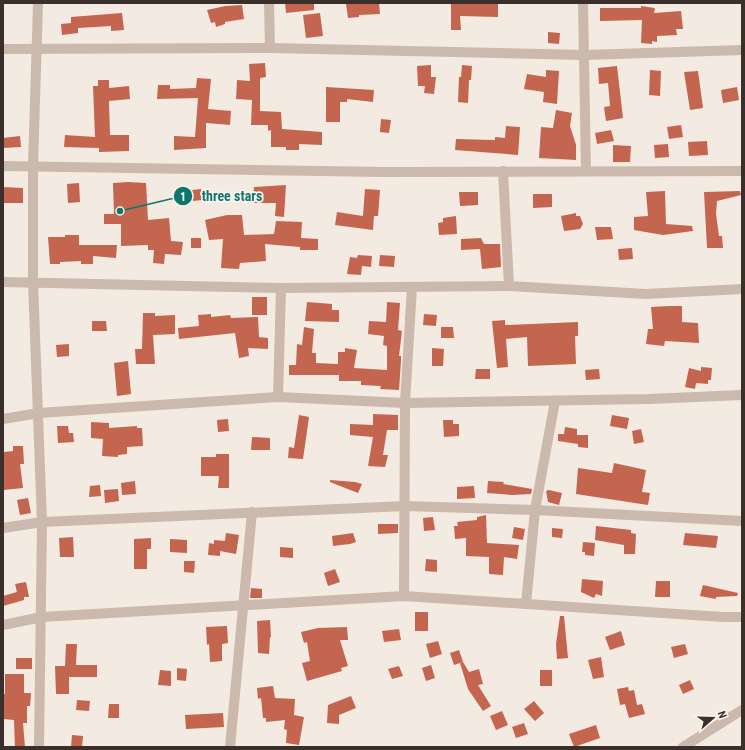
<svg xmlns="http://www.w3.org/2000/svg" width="745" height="750" viewBox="0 0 745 750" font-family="'Roboto Condensed',sans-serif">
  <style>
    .building { fill: #c4654f }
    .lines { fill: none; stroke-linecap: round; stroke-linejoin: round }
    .minor { stroke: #ccb9ad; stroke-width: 10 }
    .leader { fill: none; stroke: #0f766e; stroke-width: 1.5 }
    .callout-dot { fill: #0f766e; stroke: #faf4ee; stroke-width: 1.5 }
    .mark-label { font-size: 12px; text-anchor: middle; font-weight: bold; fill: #fff }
    .callout-label { font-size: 14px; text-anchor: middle; font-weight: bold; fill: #0f766e; stroke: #faf4ee; stroke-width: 3.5; stroke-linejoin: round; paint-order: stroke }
  </style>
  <rect width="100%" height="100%" fill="#f3eae1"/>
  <!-- building -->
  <g class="building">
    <polygon points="285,3 314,3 314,10 286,13"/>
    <polygon points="354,3 379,3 380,14 359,15 359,17 348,18 346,4"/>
    <polygon points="451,3 498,3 498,17 460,16 461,30 451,30"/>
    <polygon points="242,5 244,19 225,22 225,24 216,27 215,22 211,23 207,10 225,6"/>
    <polygon points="641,6 655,8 654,13 681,11 683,29 676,29 677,35 657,36 657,42 652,41 652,44 641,43 642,20 600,21 600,8 641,8"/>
    <polygon points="122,13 124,30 111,31 111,26 78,28 78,33 62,35 61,24 71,23 71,17"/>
    <polygon points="320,13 323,36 306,38 303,15"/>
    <polygon points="548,32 560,33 559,44 548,43"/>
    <polygon points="265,63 266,77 260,78 260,111 281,112 282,129 322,132 322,145 299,144 299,150 286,150 286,147 271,147 271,130 268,131 268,125 251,125 252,100 236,99 237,80 250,81 249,64"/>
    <polygon points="431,65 431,77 436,77 434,94 424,93 425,86 418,86 417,66"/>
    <polygon points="462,65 472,66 471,80 469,80 468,103 458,102 459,77 461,77"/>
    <polygon points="617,66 623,118 606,121 604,107 610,106 608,83 599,84 598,68"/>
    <polygon points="546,70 559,71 557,104 543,102 544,92 524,89 527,74 546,77"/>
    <polygon points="650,70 661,71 660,96 649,95"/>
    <polygon points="698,71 703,108 690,110 684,72"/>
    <polygon points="197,78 211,79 208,109 231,111 230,125 206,123 206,148 174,150 174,136 195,137 198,98 157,99 158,85 170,85 170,89 196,88"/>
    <polygon points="98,80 109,80 109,88 129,86 130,99 109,101 110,135 129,135 129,151 99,152 99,148 64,147 65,135 95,137 93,86 98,86"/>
    <polygon points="326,87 374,90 373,102 347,99 347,102 340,102 340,122 326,122"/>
    <polygon points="737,87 739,100 723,103 721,90"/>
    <polygon points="556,110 572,113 570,126 576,145 576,160 539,158 541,127 553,128"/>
    <polygon points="381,119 391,120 389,133 380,132"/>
    <polygon points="681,125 683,137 669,139 667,127"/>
    <polygon points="506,126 520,127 518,155 455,150 456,139 495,140 495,137 505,138"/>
    <polygon points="611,130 614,141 597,144 595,133"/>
    <polygon points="20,136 21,147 3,148 3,138"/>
    <polygon points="707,141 708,155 689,156 688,142"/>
    <polygon points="668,144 669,157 655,158 654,145"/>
    <polygon points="613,145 631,146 630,162 613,162"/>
    <polygon points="128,182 146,183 148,220 169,218 171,241 183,242 181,255 165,254 164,264 153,263 154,250 148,250 148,245 121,246 121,224 104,224 104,214 114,214 113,183"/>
    <polygon points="79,183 80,202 68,203 67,184"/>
    <polygon points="286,185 284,217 275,216 276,203 253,203 254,187"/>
    <polygon points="3,187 23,188 23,203 3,203"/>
    <polygon points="201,189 202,200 193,201 192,190"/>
    <polygon points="365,189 380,190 378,216 374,216 373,230 335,225 337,212 363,216"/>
    <polygon points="665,191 666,224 692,226 693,231 663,235 634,230 634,217 648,216 646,192"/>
    <polygon points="740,191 741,195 717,201 716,214 719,236 722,236 723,248 707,248 704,192"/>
    <polygon points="459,192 478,192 478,205 460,206"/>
    <polygon points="533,194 552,194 552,207 533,208"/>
    <polygon points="576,213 576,216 580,216 583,224 580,229 564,231 561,216"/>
    <polygon points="227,215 242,215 244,235 274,234 276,221 302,222 301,238 318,239 318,250 300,250 300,247 265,244 266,261 240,263 239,269 221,268 223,239 209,240 205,220"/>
    <polygon points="456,216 457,234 439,235 438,223 443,222 443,218"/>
    <polygon points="595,227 611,227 613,239 597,240"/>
    <polygon points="65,235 79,235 79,245 117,245 116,258 93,256 93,264 81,264 81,261 60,262 60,264 50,264 48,237 65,237"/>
    <rect x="191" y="238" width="10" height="10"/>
    <polygon points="481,238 484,244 500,244 501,267 482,269 480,249 461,250 461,239"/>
    <polygon points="632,248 633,259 619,260 618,249"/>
    <polygon points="358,255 372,256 371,267 362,266 361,275 347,274 350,257 357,258"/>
    <polygon points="380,255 395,256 394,267 379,266"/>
    <rect x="252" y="297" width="15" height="18"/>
    <polygon points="307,302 332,304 332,310 339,310 339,322 305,321"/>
    <polygon points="387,302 400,303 398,330 402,331 399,356 401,356 401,361 399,390 380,389 381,386 361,385 361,381 339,381 339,375 289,375 289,365 296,365 297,344 302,345 304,327 314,329 312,353 316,353 316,363 338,364 338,352 345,352 345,348 357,350 354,368 387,370 387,346 383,345 384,336 368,334 369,321 386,322"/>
    <polygon points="669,306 682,306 682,322 698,323 699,343 665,341 664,346 646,344 648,329 653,329 651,307"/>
    <polygon points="143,313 155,313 155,316 175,315 175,334 153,335 155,364 136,364 135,349 142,349"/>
    <polygon points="211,314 211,317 230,315 231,318 258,317 259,337 268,338 268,349 248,348 249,356 239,358 235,333 179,339 178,328 199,326 198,315"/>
    <polygon points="424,314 437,315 436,326 423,325"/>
    <polygon points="505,320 505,325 578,322 578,336 575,336 576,364 528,366 527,337 506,339 508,367 497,368 492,321"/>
    <polygon points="92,321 106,321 107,331 92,331"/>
    <polygon points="441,327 453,327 454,338 441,338"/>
    <polygon points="69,344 69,356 57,357 56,345"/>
    <polygon points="432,348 444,349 443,366 432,366"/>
    <polygon points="128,361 131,394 117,396 114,363"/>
    <polygon points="701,367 712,368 711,380 708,380 708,384 696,383 695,389 685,387 689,368 701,371"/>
    <polygon points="476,369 490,369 490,379 475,379"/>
    <polygon points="599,369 600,379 586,380 585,370"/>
    <polygon points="373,414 398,415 398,430 387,430 383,455 388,455 385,467 368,466 373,437 350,435 350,424 373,425"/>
    <polygon points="299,415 309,417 303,459 288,458 289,447 294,448"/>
    <polygon points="612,415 629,418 627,429 610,426"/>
    <polygon points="228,419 229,431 218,432 217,420"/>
    <polygon points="443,420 453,420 453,424 459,424 459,436 444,437"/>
    <polygon points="91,422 109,423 109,428 137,426 137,428 142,428 143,446 127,447 127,454 118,455 118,457 102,456 103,439 91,438"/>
    <polygon points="57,426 68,426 69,433 73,433 74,442 58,443"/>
    <polygon points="565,427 577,429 577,435 588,435 588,448 578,447 578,444 558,441 558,434 564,434"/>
    <polygon points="641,429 644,442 634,444 632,431"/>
    <polygon points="252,437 270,438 270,450 251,450"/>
    <polygon points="13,446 23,446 24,464 20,464 23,488 4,490 4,452 13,451"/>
    <polygon points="216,454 229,454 229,488 218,488 219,476 201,476 201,457 216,457"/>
    <polygon points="614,463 646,470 642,492 650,493 648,505 576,494 578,468 612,473"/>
    <polygon points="330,480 355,482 362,484 358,493 330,482"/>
    <polygon points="135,481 136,494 122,495 121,483"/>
    <polygon points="488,481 504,482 503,484 532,489 531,494 512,495 487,493"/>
    <polygon points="100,485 101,496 89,497 90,486"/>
    <polygon points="474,486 475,498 457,499 457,487"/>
    <polygon points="118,489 119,501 105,503 104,490"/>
    <polygon points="549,490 562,493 559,505 548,502 546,491"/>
    <polygon points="28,498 31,513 20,515 17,500"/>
    <polygon points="486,515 487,543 519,545 517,559 504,557 503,575 489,574 489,557 466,556 466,538 455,539 454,526 458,526 457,522 477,520 477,517"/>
    <polygon points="433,517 435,530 424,531 423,518"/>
    <polygon points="378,524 398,524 398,533 378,534"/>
    <polygon points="596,526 631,530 631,533 636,534 635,554 624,554 624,545 595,540"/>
    <polygon points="514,527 525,529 523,540 512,538"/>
    <polygon points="552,528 563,529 562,538 552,537"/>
    <polygon points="226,533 239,535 236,554 220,551 220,556 208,555 209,543 214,544 214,540 225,541"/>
    <polygon points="353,533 356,542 350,544 333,546 332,536"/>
    <polygon points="685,533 718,536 716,548 683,545"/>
    <polygon points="73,537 74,557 60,557 59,538"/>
    <polygon points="151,538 151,549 147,549 147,569 134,569 134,539"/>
    <polygon points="170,539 187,540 187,553 170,552"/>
    <polygon points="583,542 595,543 594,556 585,555 585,552 582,552"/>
    <polygon points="280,547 293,548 293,558 280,557"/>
    <polygon points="426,559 437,560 437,572 425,571"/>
    <polygon points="184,561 195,561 194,573 184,572"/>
    <polygon points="335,569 340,582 328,586 324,573"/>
    <polygon points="582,579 603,581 602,596 596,594 594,598 581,592"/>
    <polygon points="656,581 670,581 670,597 655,597"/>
    <polygon points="26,582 29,597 24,597 24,600 3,606 3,596 17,592 15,584"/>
    <polygon points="703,585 738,593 737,596 716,597 716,599 700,596"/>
    <polygon points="251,588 262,589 262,598 250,598"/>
    <rect x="415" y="612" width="13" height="19"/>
    <polygon points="560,616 564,616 568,658 557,659 556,644"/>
    <polygon points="270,620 271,637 270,637 269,654 258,653 257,621"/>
    <polygon points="227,626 228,643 222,644 222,661 210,662 209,644 207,645 206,627"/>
    <polygon points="347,627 348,640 340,640 348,666 341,668 342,671 307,681 302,663 310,661 307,642 304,643 301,632 318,628"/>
    <polygon points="399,629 401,640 384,642 382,631"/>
    <polygon points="621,631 625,645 610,650 605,637"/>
    <polygon points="438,641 442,654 430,658 426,644"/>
    <polygon points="66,644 77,644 76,665 97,665 97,677 69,677 69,694 56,694 55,666 65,666"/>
    <polygon points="685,644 688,654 674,658 671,647"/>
    <polygon points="459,650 463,662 454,665 450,653"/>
    <polygon points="601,657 604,677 593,679 588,660"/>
    <rect x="16" y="658" width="16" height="11"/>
    <polygon points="463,662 469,672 479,669 483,684 478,685 491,706 483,711 468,689 460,663"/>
    <polygon points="431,665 435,678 426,681 422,668"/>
    <polygon points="399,666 403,676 392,679 388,669"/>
    <polygon points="177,668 187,669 186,681 177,680"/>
    <polygon points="160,670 171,671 171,686 158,685"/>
    <rect x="540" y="670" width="12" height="16"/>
    <polygon points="5,674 24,674 24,693 31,693 30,706 27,706 27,723 23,723 25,747 15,747 14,720 3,719 3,694 5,694"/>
    <polygon points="690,680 694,689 683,694 679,685"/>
    <polygon points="273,686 275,698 295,699 294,715 304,717 299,745 286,743 287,730 284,729 285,720 266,722 266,718 263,718 261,698 258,699 257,688"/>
    <polygon points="628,687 629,691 634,690 637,705 642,704 645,714 629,718 625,704 620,705 617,689"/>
    <polygon points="351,696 356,708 339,715 339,724 327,723 328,705"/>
    <polygon points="77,700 90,701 89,711 76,710"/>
    <polygon points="534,701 544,713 535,721 524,709"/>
    <polygon points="109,704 119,704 119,718 108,718"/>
    <polygon points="502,711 508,725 496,730 490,716"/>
    <polygon points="223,713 224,727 186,729 185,715"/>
    <polygon points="524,723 528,734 516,738 512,727"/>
    <polygon points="596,725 600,738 574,747 569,734"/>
    <polygon points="72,735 83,736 82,747 71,747"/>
  </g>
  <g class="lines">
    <!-- minor -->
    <g class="minor">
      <polyline points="38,3 33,166 33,282 42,522 39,747"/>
      <polyline points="269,3 270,48"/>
      <polyline points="583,3 586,171"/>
      <polyline points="3,49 270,48 584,55 742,50"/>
      <polyline points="3,166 384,172 742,171"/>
      <polyline points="503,171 509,286"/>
      <polyline points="3,282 281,288 509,286 646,294 742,289"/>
      <polyline points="278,397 281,288"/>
      <polyline points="3,419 39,413 278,397 405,403 649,399 742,395"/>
      <polyline points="3,528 42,522 405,506 535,510 742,521"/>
      <polyline points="404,596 405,403 412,287"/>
      <polyline points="526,604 535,510 555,401"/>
      <polyline points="3,625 42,617 404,596 723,617 742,617"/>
      <polyline points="230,747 252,512"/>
      <polyline points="683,747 742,710"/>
    </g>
  </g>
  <!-- callouts -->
  <path class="leader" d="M120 211L183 196"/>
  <g class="callout-dot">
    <circle cx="120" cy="211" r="4"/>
    <circle cx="183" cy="196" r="10"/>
  </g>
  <g class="mark-label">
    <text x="183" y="201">1</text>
  </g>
  <g class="callout-label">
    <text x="232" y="201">three stars</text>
  </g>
  <!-- border -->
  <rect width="745" height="750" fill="none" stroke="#3a2f2b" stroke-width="8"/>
  <!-- north arrow -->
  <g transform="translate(713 718) rotate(70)" stroke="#faf4ee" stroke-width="3" paint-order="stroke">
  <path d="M0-3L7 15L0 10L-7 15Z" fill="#3a2f2b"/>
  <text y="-6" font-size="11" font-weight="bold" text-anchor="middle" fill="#3a2f2b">N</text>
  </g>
</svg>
